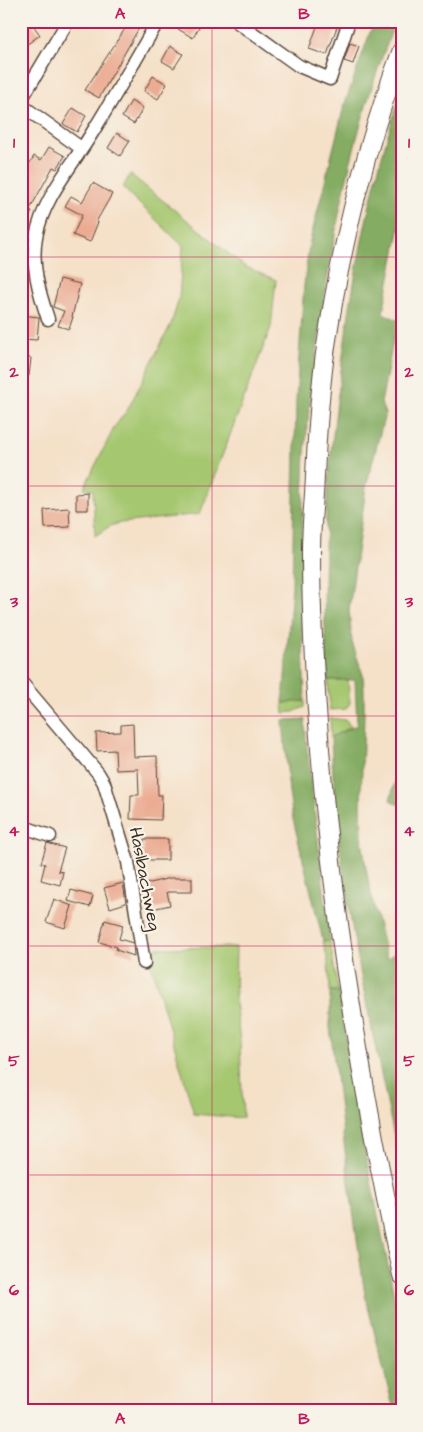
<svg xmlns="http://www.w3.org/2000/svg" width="423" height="1432" viewBox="0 0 423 1432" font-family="'Architects Daughter',sans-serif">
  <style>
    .green { fill: #a5c770; stroke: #707847 }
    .forest { fill: #84ac62; stroke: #606b40 }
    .building { fill: #ebac93 }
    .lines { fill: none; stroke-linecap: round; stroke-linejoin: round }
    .minor-casing { stroke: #574538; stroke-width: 15 }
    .highway-casing { stroke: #574538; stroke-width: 20 }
    .minor { stroke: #fff; stroke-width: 12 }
    .highway { stroke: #fff; stroke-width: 18 }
    .grid { fill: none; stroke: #c2185b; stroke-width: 1; stroke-opacity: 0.55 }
    .labels { text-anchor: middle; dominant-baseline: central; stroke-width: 4.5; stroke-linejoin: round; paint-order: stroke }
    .street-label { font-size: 18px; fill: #3b2a1e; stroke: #f7f3e8 }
    .neatline { fill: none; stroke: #c2185b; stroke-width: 2 }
    .grid-label { font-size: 16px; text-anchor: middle; font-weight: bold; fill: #c2185b }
  </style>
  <rect width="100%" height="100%" fill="#f7f3e8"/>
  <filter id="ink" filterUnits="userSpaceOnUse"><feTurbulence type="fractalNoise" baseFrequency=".02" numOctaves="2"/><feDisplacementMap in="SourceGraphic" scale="10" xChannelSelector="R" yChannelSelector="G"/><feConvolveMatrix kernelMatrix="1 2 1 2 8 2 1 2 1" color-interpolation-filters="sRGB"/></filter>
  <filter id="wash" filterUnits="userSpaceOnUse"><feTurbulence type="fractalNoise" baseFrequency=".0096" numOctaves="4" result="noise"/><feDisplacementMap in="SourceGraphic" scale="20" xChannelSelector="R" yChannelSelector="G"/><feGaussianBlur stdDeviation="1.12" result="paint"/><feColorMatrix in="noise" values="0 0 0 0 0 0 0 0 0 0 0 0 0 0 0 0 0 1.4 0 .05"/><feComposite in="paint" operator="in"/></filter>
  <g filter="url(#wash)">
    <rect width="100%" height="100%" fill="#f5e0c8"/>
    <!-- green -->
    <g class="green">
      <polygon points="130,174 244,266 276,280 271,327 200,514 120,523 110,526 95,536 93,490 84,488 115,426 128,409 171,324 179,299 183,246 123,188"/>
      <polygon points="328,680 348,680 350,703 346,709 330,710"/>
      <polygon points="305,701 305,707 293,712 284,713 283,703"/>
      <polygon points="330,718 346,720 351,727 331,737"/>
      <polygon points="323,941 330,941 338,991 330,991 328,961"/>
      <polygon points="236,947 235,1003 240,1041 243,1118 194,1114 153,971 144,948"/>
    </g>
    <!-- forest -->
    <g class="forest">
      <path d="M374,21H396C353,126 331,239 317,351C311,393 305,436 304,478C300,552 302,627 305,701L283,703L292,586L296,400L304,285L309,245L344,106Z"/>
      <path d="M402,90V216L383,313L402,322V339L394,337L381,403L385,414L366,487L349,610L352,642L363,675L364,690C365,738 359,787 362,835C365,877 377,918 387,958L402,949V995L400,1001L402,1009V1175C373,1030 336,885 331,737L357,725L355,680H328C325,637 323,594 325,551C326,484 335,414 344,348C356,260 374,173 402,90Z"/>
      <polygon points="305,719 306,739 330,941 323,941 293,819 289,793 283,720"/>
      <polygon points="402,756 402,807 390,800"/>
      <polygon points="330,991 338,991 365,1152 402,1334 402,1411 394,1411 365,1295 348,1176 330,1027"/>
    </g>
    <g id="blocks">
      <!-- building -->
      <g class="building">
        <polygon points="130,21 143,21 99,98 85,90"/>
        <polygon points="183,21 202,21 193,38 178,29"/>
        <polygon points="319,21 339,21 327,55 309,49"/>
        <polygon points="31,22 40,35 26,45 21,38 21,30"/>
        <polygon points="350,43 359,46 353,64 344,61"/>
        <polygon points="170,46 183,54 174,68 162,61"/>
        <polygon points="153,76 167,84 158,99 144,91"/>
        <polygon points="131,101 143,108 134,124 122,117"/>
        <polygon points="73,108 86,116 77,132 63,124"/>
        <polygon points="117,133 130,141 120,156 108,148"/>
        <polygon points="49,147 65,156 57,169 53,167 29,211 32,212 21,234 21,178 34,156 41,160"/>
        <polygon points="93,183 112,194 96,222 98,222 90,242 73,235 82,215 65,206 71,196 82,202"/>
        <polygon points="60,279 80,284 72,317 73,317 69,329 58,326 64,311 53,307"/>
        <polygon points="21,315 39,317 37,340 21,339"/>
        <polygon points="21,356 31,358 29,376 21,374"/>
        <polygon points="88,493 88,510 76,510 76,494"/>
        <polygon points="69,508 70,527 45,528 44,510"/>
        <polygon points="133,724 134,757 157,756 158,795 162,795 161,820 130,819 131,795 139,795 138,769 116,770 115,750 97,751 96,733 121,732 121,725"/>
        <polygon points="144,839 168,839 168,860 143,860"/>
        <polygon points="47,843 65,848 58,871 63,872 60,885 41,880 45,864 41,863"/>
        <polygon points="170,878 192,878 192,892 167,892 170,905 152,909 146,884"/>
        <polygon points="123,883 126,903 110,908 104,888"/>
        <polygon points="71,890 93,896 90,907 68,901"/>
        <polygon points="54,899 72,906 65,928 46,922"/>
        <polygon points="105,920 123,925 119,939 133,943 134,956 116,950 117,947 99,942"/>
      </g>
    </g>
  </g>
  <g filter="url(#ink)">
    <use href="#blocks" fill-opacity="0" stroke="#574538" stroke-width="1"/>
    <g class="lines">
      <defs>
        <g id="minor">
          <polyline points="236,21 299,66 330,79 349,21"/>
          <polyline points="21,100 68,21"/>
          <polyline points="21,105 81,148"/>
          <path d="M48,319C39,292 31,265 36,237C43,198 72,166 92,133C115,96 136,59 158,21"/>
          <polyline points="21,682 98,773 104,783 128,862 144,963"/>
          <polyline points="21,826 50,836"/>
        </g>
        <path id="highway" d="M402,50C366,145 341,245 326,346C320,389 317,433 315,476C314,501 311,526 311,551C311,636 317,722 325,807C341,964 368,1120 402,1275"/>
      </defs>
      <!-- minor casing -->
      <use href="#minor" class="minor-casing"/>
      <!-- highway casing -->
      <use href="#highway" class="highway-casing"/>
      <!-- minor -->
      <use href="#minor" class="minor"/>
      <!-- highway -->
      <use href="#highway" class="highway"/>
    </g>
  </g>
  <!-- grid -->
  <path class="grid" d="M212,21V1411M21,257H402M21,486H402M21,716H402M21,946H402M21,1175H402"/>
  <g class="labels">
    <!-- street labels -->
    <g class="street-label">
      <text transform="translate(145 879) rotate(79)">Haslbachweg</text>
    </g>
  </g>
  <!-- margin -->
  <rect width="423" height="1432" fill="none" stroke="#f7f3e8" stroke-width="55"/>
  <rect x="28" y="28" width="368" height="1376" class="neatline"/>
  <g class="grid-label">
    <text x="120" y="19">A</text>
    <text x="304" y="19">B</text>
    <text x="14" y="148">1</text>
    <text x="409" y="148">1</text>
    <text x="14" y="377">2</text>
    <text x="409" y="377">2</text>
    <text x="14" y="607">3</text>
    <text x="409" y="607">3</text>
    <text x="14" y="836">4</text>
    <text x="409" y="836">4</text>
    <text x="14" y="1066">5</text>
    <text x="409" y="1066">5</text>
    <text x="14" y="1295">6</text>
    <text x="409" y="1295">6</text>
    <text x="120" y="1424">A</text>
    <text x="304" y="1424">B</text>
  </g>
</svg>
